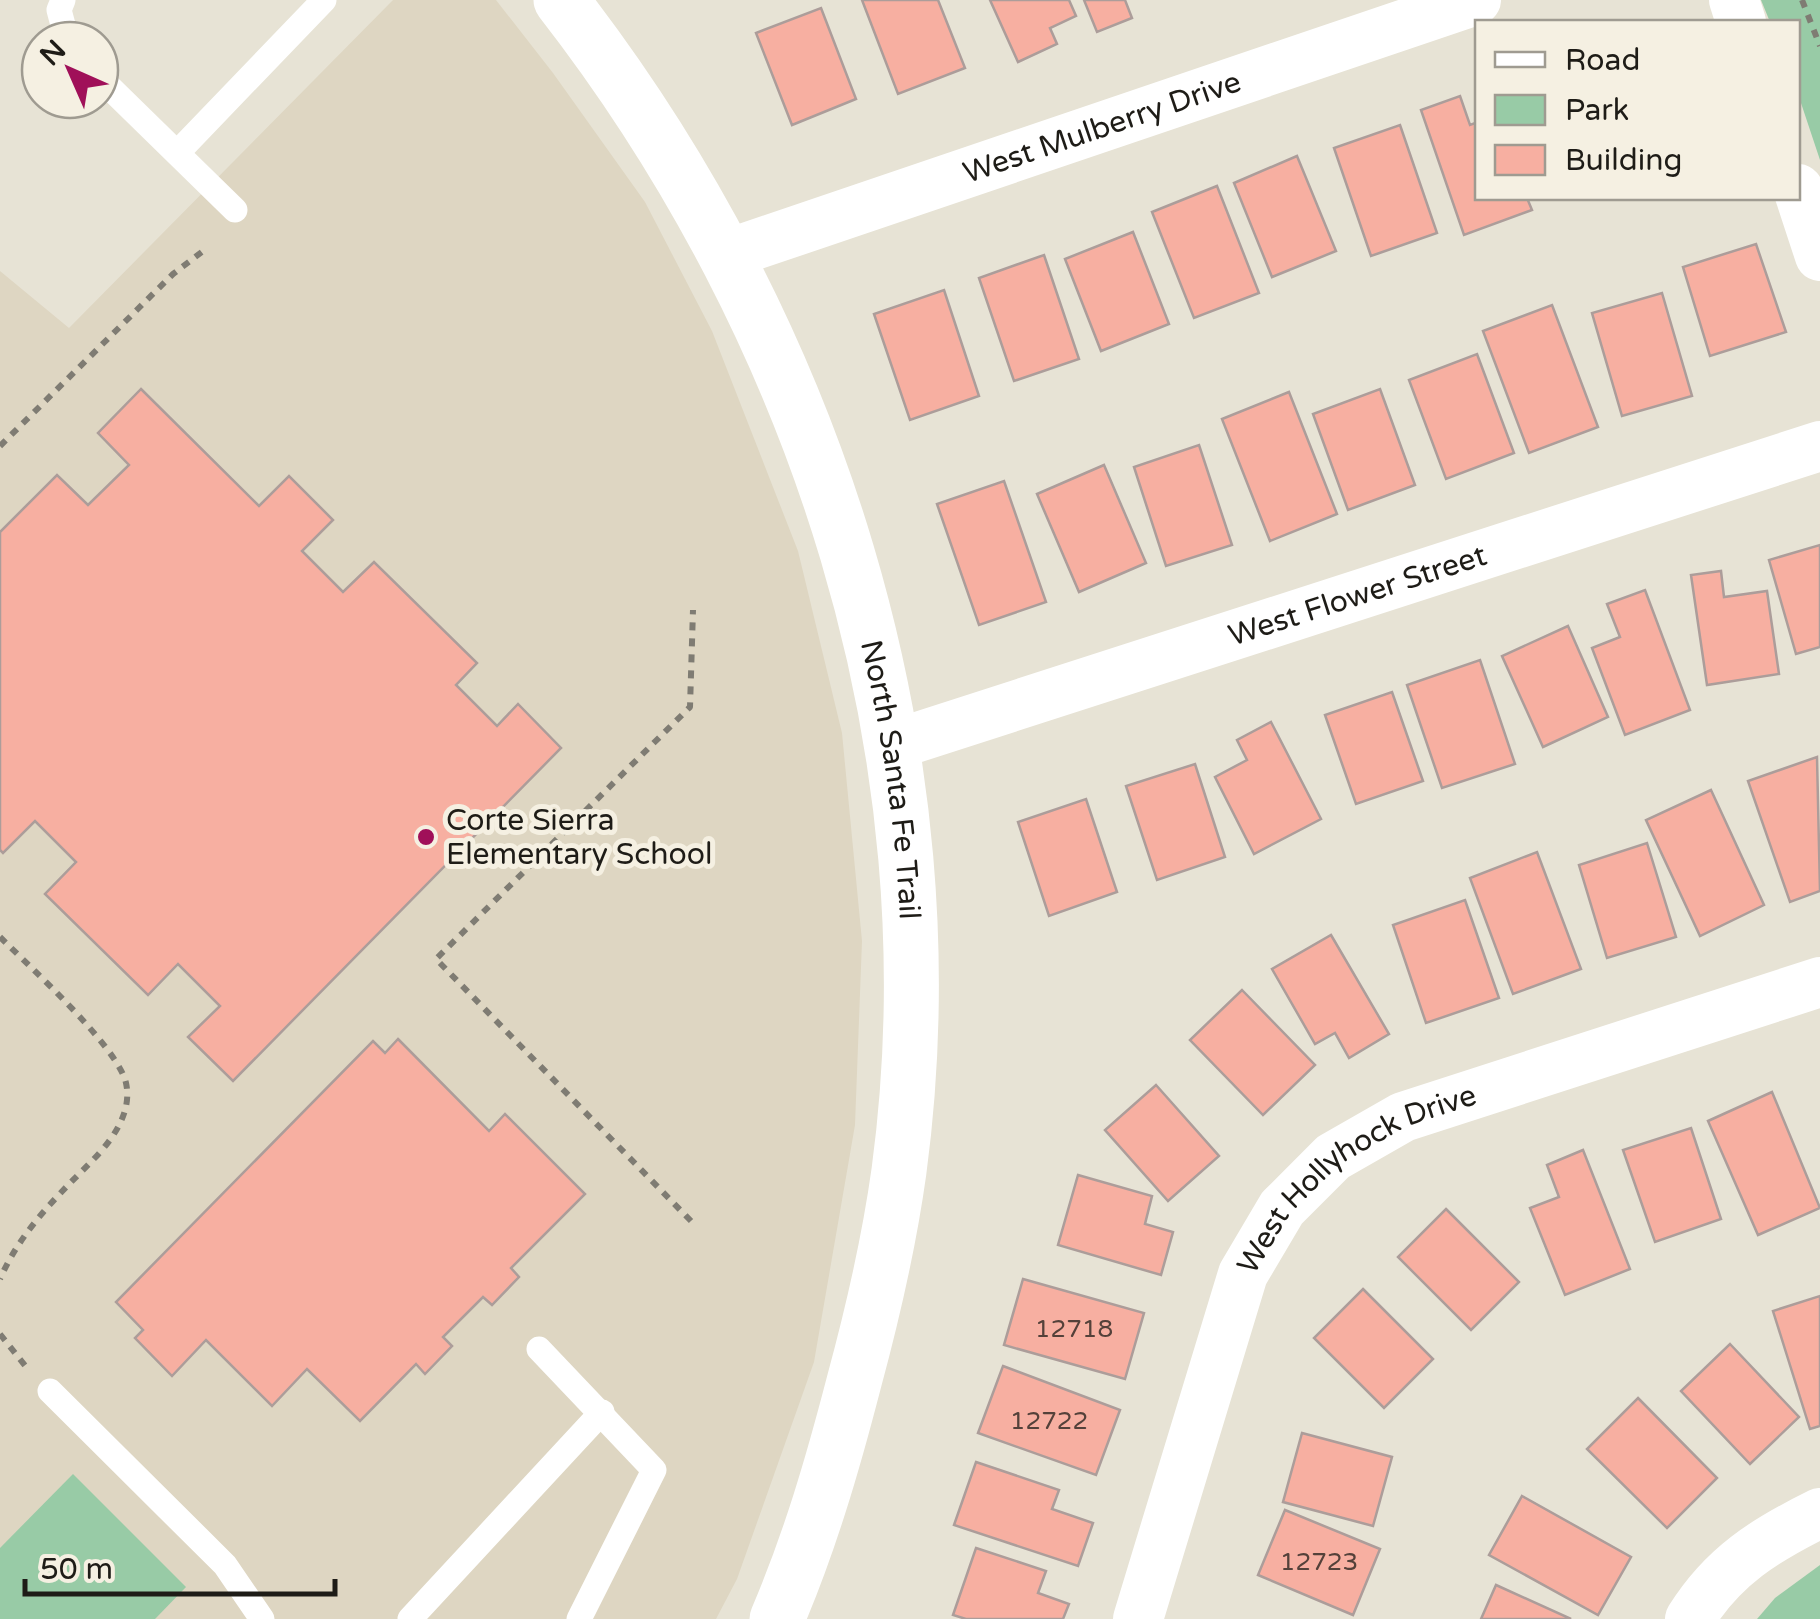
<svg xmlns="http://www.w3.org/2000/svg" width="1820" height="1619" viewBox="0 0 1820 1619" font-family="'Varela Round',sans-serif">
  <style>
    .built { fill: #ded6c2 }
    .green { fill: #98cba6 }
    .building { fill: #f7afa1; stroke: #ac9d9a; stroke-width: 2.5 }
    .lines { fill: none; stroke-linecap: round; stroke-linejoin: round }
    .path { stroke: #7f7c73; stroke-width: 6; stroke-dasharray: 8 8; stroke-linecap: butt }
    .lane { stroke: #fff; stroke-width: 25 }
    .street { stroke: #fff; stroke-width: 50 }
    .secondary { stroke: #fff; stroke-width: 55 }
    .poi-dot { fill: #a01059; stroke: #f5f0e2; stroke-width: 4 }
    .labels { text-anchor: middle; dominant-baseline: central; stroke-width: 10; stroke-linejoin: round; paint-order: stroke }
    .number-label { font-size: 25px; fill: #54413a }
    .street-label { font-size: 30px; fill: #1e1c17; stroke: #f5f0e2 }
    .poi-label { font-size: 30px; fill: #1e1c17; stroke: #f5f0e2; text-anchor: start }
  </style>
  <rect width="100%" height="100%" fill="#e7e3d5"/>
  <!-- built -->
  <polygon class="built" points="393,0 496,0 553,73 645,202 712,331 798,551 842,733 862,941 855,1125 814,1362 737,1579 716,1619 0,1619 0,271 69,328"/>
  <!-- green -->
  <g class="green">
    <polygon points="1761,0 1820,0 1820,160 1798,94 1798,22 1770,22"/>
    <polygon points="73,1474 186,1587 155,1619 0,1619 0,1548"/>
    <polygon points="1820,1565 1820,1619 1757,1619 1775,1598"/>
  </g>
  <!-- building -->
  <g class="building">
    <polygon points="862,0 938,0 965,68 898,94"/>
    <polygon points="990,0 1069,0 1076,16 1050,28 1057,44 1018,62"/>
    <polygon points="1084,0 1125,0 1132,18 1097,32"/>
    <polygon points="821,8 856,99 792,125 756,33"/>
    <polygon points="1460,96 1470,125 1478,122 1478,198 1527,198 1532,210 1464,235 1421,110"/>
    <polygon points="1400,125 1437,233 1371,256 1334,148"/>
    <polygon points="1297,156 1336,251 1272,277 1234,183"/>
    <polygon points="1217,186 1259,293 1194,318 1152,212"/>
    <polygon points="1133,232 1169,324 1101,351 1065,259"/>
    <polygon points="1756,244 1786,332 1710,356 1683,267"/>
    <polygon points="1044,255 1079,359 1014,381 979,278"/>
    <polygon points="944,290 979,396 910,420 874,314"/>
    <polygon points="1662,293 1692,396 1622,416 1592,313"/>
    <polygon points="1552,305 1598,427 1529,453 1483,331"/>
    <polygon points="1477,354 1514,453 1446,479 1409,380"/>
    <polygon points="141,389 259,506 289,476 333,520 302,551 343,592 374,562 477,663 456,685 497,726 518,704 561,748 233,1081 188,1037 220,1006 178,964 148,995 45,894 76,862 35,821 3,853 0,850 0,532 57,475 88,505 129,465 98,433"/>
    <polygon points="1380,389 1415,485 1348,510 1313,414"/>
    <polygon points="1289,392 1337,514 1270,541 1222,419"/>
    <polygon points="1199,445 1232,545 1166,566 1134,467"/>
    <polygon points="1104,465 1146,563 1079,592 1037,494"/>
    <polygon points="1004,481 1046,602 979,625 937,504"/>
    <polygon points="1820,545 1820,647 1796,654 1769,560"/>
    <polygon points="1721,571 1724,597 1767,591 1779,674 1707,685 1691,575"/>
    <polygon points="1645,590 1690,710 1625,735 1592,648 1620,637 1607,604"/>
    <polygon points="1568,626 1608,717 1543,747 1502,656"/>
    <polygon points="1480,660 1515,764 1442,788 1407,685"/>
    <polygon points="1392,692 1423,781 1356,804 1325,715"/>
    <polygon points="1271,722 1321,819 1254,854 1215,777 1247,760 1237,740"/>
    <polygon points="1817,757 1820,891 1790,902 1748,781"/>
    <polygon points="1195,764 1225,857 1157,880 1126,786"/>
    <polygon points="1711,790 1764,905 1700,936 1646,820"/>
    <polygon points="1086,799 1117,892 1049,916 1018,822"/>
    <polygon points="1647,843 1676,937 1607,958 1579,865"/>
    <polygon points="1537,852 1581,969 1513,994 1470,878"/>
    <polygon points="1465,900 1499,998 1426,1023 1393,925"/>
    <polygon points="1331,935 1389,1034 1349,1058 1335,1033 1315,1044 1272,969"/>
    <polygon points="1242,990 1315,1065 1263,1115 1190,1040"/>
    <polygon points="398,1039 489,1131 505,1114 585,1194 511,1268 519,1277 492,1305 483,1297 443,1337 452,1346 425,1374 416,1364 360,1421 307,1369 272,1406 206,1340 172,1376 135,1338 143,1330 116,1302 373,1041 385,1053"/>
    <polygon points="1156,1085 1219,1156 1168,1201 1105,1130"/>
    <polygon points="1772,1092 1820,1208 1758,1235 1708,1121"/>
    <polygon points="1691,1128 1721,1219 1655,1242 1623,1150"/>
    <polygon points="1583,1150 1630,1269 1565,1295 1530,1208 1559,1197 1547,1165"/>
    <polygon points="1078,1175 1152,1196 1145,1224 1173,1232 1161,1275 1058,1245"/>
    <polygon points="1446,1209 1519,1282 1471,1330 1398,1257"/>
    <polygon points="1023,1279 1144,1313 1125,1379 1004,1345"/>
    <polygon points="1363,1289 1433,1359 1384,1408 1314,1338"/>
    <polygon points="1820,1296 1820,1426 1810,1429 1773,1311"/>
    <polygon points="1730,1344 1799,1417 1750,1464 1681,1391"/>
    <polygon points="1003,1366 1120,1410 1096,1475 978,1433"/>
    <polygon points="1638,1398 1717,1478 1667,1528 1587,1449"/>
    <polygon points="1302,1433 1392,1457 1373,1526 1283,1502"/>
    <polygon points="976,1462 1059,1490 1052,1509 1093,1523 1078,1566 954,1525"/>
    <polygon points="1522,1496 1631,1557 1598,1615 1489,1555"/>
    <polygon points="1285,1510 1380,1549 1353,1615 1258,1575"/>
    <polygon points="976,1548 1046,1571 1038,1593 1069,1604 1063,1619 966,1619 953,1615"/>
    <polygon points="1496,1585 1571,1619 1481,1619"/>
  </g>
  <g class="lines">
    <!-- path -->
    <g class="path">
      <polyline points="1802,0 1820,46"/>
      <polyline points="0,446 173,274 207,248"/>
      <path d="M0,937C29,966 118,1047 126,1083C133,1114 110,1143 89,1164C54,1199 20,1233 0,1279"/>
      <polyline points="691,1221 436,959 690,707 693,610"/>
      <polyline points="0,1334 27,1368"/>
    </g>
    <!-- lane -->
    <g class="lane">
      <polyline points="63,0 59,10 67,40"/>
      <polyline points="100,78 235,210"/>
      <polyline points="178,152 324,0"/>
      <polyline points="539,1349 654,1470 579,1619"/>
      <polyline points="50,1391 225,1565 262,1619"/>
      <polyline points="410,1619 602,1412"/>
    </g>
    <!-- street -->
    <g class="street">
      <polyline points="1734,0 1741,22"/>
      <polyline points="1798,189 1820,256"/>
      <path id="s1" d="M728,254L1476,0"/>
      <path id="s2" d="M893,745L1820,446"/>
      <path id="s3" d="M1138,1619L1243,1274L1282,1208L1333,1157L1403,1117L1820,982"/>
      <path d="M1690,1619C1723,1566 1765,1540 1820,1513"/>
    </g>
    <!-- secondary -->
    <path class="secondary" id="s4" d="M561,0C817,329 955,754 899,1171C889,1243 873,1312 854,1382C833,1463 810,1542 777,1619"/>
  </g>
  <!-- markers -->
  <circle class="poi-dot" cx="426" cy="837" r="10"/>
  <g class="labels">
    <!-- number labels -->
    <g class="number-label">
      <text x="1074" y="1329">12718</text>
      <text x="1049" y="1421">12722</text>
      <text x="1319" y="1562">12723</text>
    </g>
    <!-- street labels -->
    <g class="street-label">
      <text stroke="none"><textPath href="#s1" startOffset="395">West Mulberry Drive</textPath></text>
      <text stroke="none"><textPath href="#s2" startOffset="488">West Flower Street</textPath></text>
      <text stroke="none"><textPath href="#s4" startOffset="858">North Santa Fe Trail</textPath></text>
      <text stroke="none"><textPath href="#s3" startOffset="515">West Hollyhock Drive</textPath></text>
    </g>
    <!-- poi labels -->
    <g class="poi-label">
      <text x="446" y="820">Corte Sierra<tspan x="446" dy="34">Elementary School</tspan></text>
    </g>
  </g>
  <!-- legend -->
  <rect x="1475" y="20" width="325" height="180" fill="#f5f0e2" stroke="#9f9b91" stroke-width="2.5"/>
  <rect x="1495" y="52" width="50" height="15" fill="#ffffff" stroke="#9f9b91" stroke-width="2.5"/>
  <text x="1565" y="70" font-size="30" fill="#1e1c17">Road</text>
  <rect x="1495" y="95" width="50" height="30" fill="#98cba6" stroke="#9f9b91" stroke-width="2.5"/>
  <text x="1565" y="120" font-size="30" fill="#1e1c17">Park</text>
  <rect x="1495" y="145" width="50" height="30" fill="#f7afa1" stroke="#9f9b91" stroke-width="2.5"/>
  <text x="1565" y="170" font-size="30" fill="#1e1c17">Building</text>
  <!-- north arrow -->
  <g transform="translate(70 70) rotate(315)"><circle r="48" fill="#f5f0e2" stroke="#9f9b91" stroke-width="2.5"/>
  <path d="M0-8L18 38L0 25L-18 38Z" fill="#a01059"/>
  <text y="-15" font-size="28" font-weight="bold" text-anchor="middle" fill="#1e1c17">N</text>
  </g>
  <!-- scale -->
  <path d="M25 1579v15h310v-15" fill="none" stroke="#1e1c17" stroke-width="5"/>
  <text x="40" y="1579" font-size="30" fill="#1e1c17" stroke="#f5f0e2" stroke-width="8" paint-order="stroke">50 m</text>
</svg>
